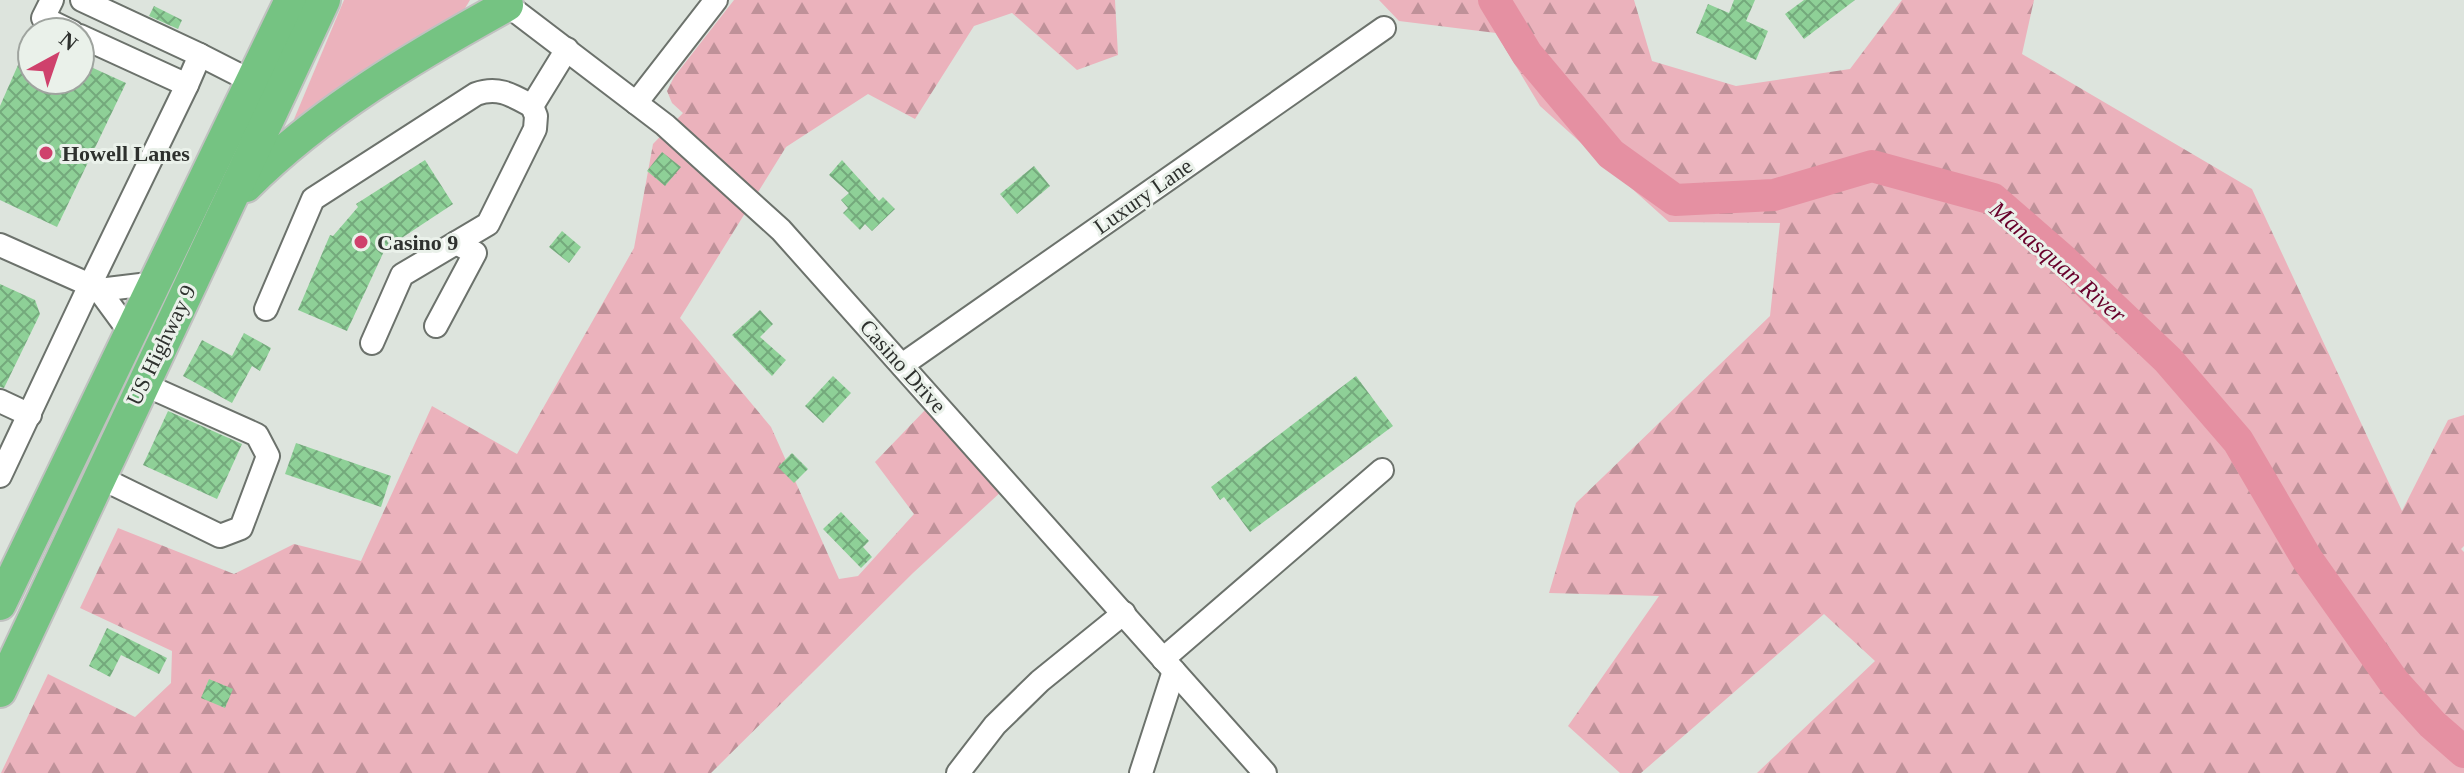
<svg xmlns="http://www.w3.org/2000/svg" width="2464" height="773" viewBox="0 0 2464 773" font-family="Georgia,serif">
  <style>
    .grass { fill: #ebb2bc }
    .forest { fill: url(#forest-firs) }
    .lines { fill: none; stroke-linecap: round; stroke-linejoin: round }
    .river { stroke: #e590a2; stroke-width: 32 }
    .building { fill: url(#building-cross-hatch) }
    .minor-casing { stroke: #6c726c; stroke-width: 26 }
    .highway-casing { stroke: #c0c1c0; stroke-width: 36 }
    .minor { stroke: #fff; stroke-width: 22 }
    .highway { stroke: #75c382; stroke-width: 32 }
    .poi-dot { fill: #cf416c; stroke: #eaf1ea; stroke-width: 3 }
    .labels { text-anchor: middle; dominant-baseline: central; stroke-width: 6; stroke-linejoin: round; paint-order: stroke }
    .poi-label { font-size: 22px; font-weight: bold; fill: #2e312e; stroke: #eaf1ea; text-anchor: start }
    .street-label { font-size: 22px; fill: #2e312e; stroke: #eaf1ea }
    .water-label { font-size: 24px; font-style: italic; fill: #68002b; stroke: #eaf1ea }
  </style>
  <defs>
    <pattern id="forest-firs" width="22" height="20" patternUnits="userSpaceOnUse" patternTransform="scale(2)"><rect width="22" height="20" fill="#ebb2bc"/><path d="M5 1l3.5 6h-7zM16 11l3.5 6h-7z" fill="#bf9199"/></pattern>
    <pattern id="building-cross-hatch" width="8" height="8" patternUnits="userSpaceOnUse" patternTransform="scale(2)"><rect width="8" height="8" fill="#8ed097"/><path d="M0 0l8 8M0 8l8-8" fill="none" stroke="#74a97c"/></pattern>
  </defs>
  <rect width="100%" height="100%" fill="#dde4dd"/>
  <!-- grass -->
  <polygon class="grass" points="344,0 470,0 461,15 292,124"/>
  <!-- forest -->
  <g class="forest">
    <polygon points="734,0 1115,0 1118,55 1077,70 1012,13 974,26 915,119 868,94 786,147 680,318 771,427 839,579 858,576 914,514 875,462 928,407 1003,490 913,573 711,773 1,773 48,674 135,717 171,683 172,651 80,608 118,528 234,574 294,544 361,561 432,406 517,454 634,248 653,144 683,113 672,103 667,91 674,77"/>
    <polygon points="1379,0 1634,0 1652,61 1736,86 1850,69 1902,0 2034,0 2022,54 2252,189 2402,511 2448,420 2464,415 2464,546 2461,549 2464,552 2464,773 1757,773 1875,661 1824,614 1641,773 1620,773 1568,726 1659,596 1549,593 1576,503 1770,316 1780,223 1669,222 1540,106 1496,33 1399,21"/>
  </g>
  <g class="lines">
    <!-- river -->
    <polyline class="river" points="1494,0 1527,54 1611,154 1675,200 1774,195 1872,166 1993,199 2062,259 2168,360 2238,441 2307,559 2394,682 2432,724 2464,752"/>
  </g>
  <!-- building -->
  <g class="building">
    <polygon points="1734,0 1755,0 1746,21 1768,31 1756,60 1696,33 1708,4 1729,13"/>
    <polygon points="1804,0 1855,0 1804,39 1785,14"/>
    <polygon points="154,6 182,20 178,29 149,16"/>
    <polygon points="32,33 32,80 80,80 80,62 126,83 57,227 0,200 0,106"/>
    <polygon points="662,152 681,167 665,186 647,171"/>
    <polygon points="425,160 453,204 385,249 347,331 298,310 330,235 333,236 358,207 356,204"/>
    <polygon points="842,160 879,201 883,197 895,209 872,231 865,224 860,230 843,213 848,208 841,200 849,193 829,175"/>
    <polygon points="1034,166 1050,186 1017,214 1000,194"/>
    <polygon points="562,231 581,247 569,263 549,247"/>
    <polygon points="0,284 35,300 40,314 4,388 0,387"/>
    <polygon points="760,310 773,324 760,337 786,360 772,376 732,335"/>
    <polygon points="244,333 271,348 260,371 252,366 232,403 183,376 202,340 232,356"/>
    <polygon points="833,376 851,393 823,423 805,406"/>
    <polygon points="1356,376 1393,426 1250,532 1224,497 1220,500 1211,487"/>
    <polygon points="168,411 242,444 217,499 143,465"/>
    <polygon points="296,443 391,476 381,507 285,474"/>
    <polygon points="792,453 808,469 794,483 778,467"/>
    <polygon points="841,512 869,541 863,547 872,557 861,568 823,529"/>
    <polygon points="107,628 167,658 159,674 121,655 110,677 89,666"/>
    <polygon points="209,679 233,689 225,708 201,698"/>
  </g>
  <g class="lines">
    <defs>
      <g id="minor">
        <polyline points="52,0 43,18 72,32"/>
        <polyline points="501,0 665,125 781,230 1265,773"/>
        <polyline points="80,36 187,85 200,55 82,0"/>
        <polyline points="200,55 253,82"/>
        <polyline points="636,103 716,0"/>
        <polyline points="0,245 90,285 187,85"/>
        <polyline points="99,290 157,283"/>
        <path d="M266,309L313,199L476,94C498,86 512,95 532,106L567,49"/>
        <polyline points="436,326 475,253 456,243"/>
        <polyline points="372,343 402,275 488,224 535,129 536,116 532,106"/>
        <polyline points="902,365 1384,28"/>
        <polyline points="0,401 30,415"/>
        <polyline points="0,476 90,285 99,290 132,335"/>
        <polyline points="99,477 220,536 241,528 268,456 257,435 143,384"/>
        <polyline points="1163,659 1382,470"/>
        <polyline points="958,773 995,725 1040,681 1124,613"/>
        <polyline points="1141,773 1174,671"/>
      </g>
      <g id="highway">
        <path d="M246,186C321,111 415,56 507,5"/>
        <polyline points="0,604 291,0"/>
        <polyline points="0,691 324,0"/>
      </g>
    </defs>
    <!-- minor casing -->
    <use href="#minor" class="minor-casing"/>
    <!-- highway casing -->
    <use href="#highway" class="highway-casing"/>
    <!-- minor -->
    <use href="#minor" class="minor"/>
    <!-- highway -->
    <use href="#highway" class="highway"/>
  </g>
  <!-- markers -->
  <g class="poi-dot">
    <circle cx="46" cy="153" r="8"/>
    <circle cx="361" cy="242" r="8"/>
  </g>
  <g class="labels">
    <!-- poi labels -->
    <g class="poi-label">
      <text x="62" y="153">Howell Lanes</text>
      <text x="377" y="242">Casino 9</text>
    </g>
    <!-- street labels -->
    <g class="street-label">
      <text transform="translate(1143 196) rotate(-35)">Luxury Lane</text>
      <text transform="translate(161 345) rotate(-64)">US Highway 9</text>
      <text transform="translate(903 366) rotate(48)">Casino Drive</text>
    </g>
    <!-- water labels -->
    <g class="water-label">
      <text transform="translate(2058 262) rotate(41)">Manasquan River</text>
    </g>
  </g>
  <!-- north arrow -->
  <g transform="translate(56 56) rotate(40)"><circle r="38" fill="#eaf1ea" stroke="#9fa49f" stroke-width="2"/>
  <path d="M0-6L14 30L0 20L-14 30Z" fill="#cf416c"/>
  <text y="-12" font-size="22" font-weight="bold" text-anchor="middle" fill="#2e312e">N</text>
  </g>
</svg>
